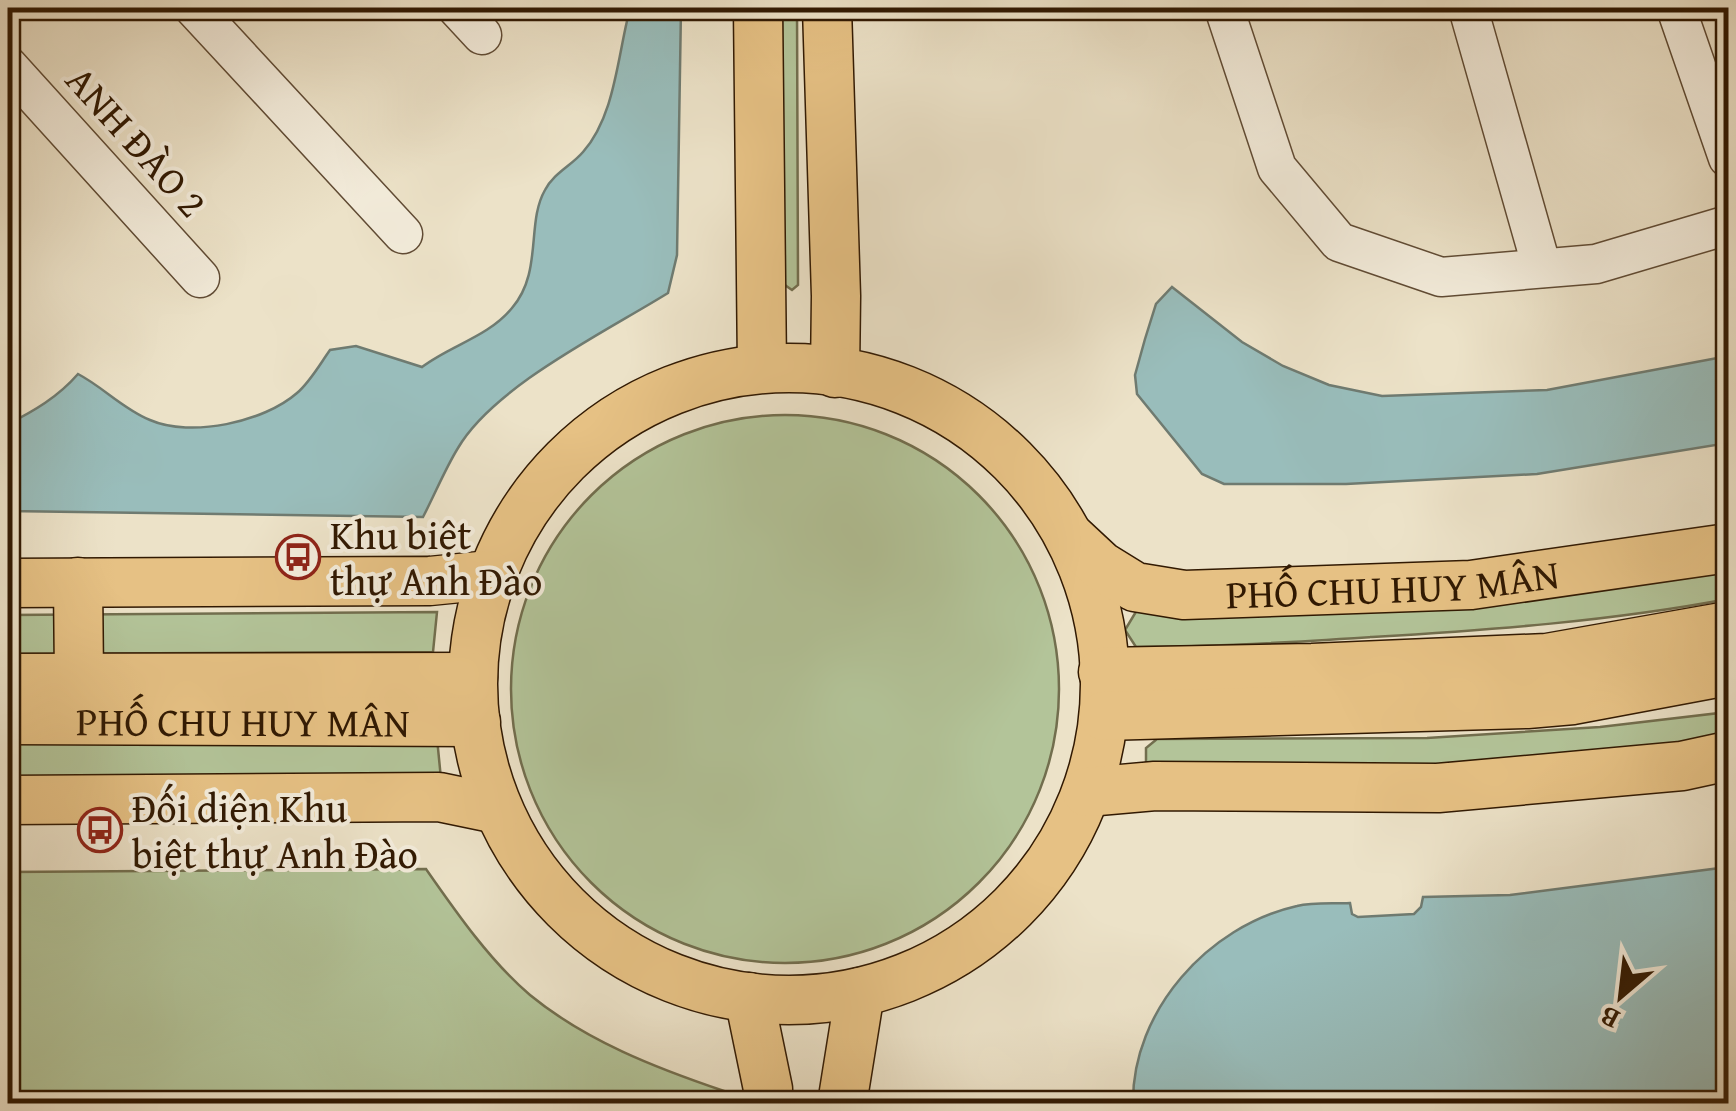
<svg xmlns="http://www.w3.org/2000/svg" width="1736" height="1111" viewBox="0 0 1736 1111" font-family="'Gentium Book Plus',serif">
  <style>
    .green { fill: #b3c499; stroke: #726e4e; stroke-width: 2.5 }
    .water { fill: #99bdbb; stroke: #6f7b71; stroke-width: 2.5 }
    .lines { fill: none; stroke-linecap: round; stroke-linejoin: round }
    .minor-casing { stroke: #604b34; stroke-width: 41 }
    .major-casing { stroke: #311902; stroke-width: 51 }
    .minor { stroke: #f3ecdb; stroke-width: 38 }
    .major { stroke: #e6c184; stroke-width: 48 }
    .labels { text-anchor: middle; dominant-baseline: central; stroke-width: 8; stroke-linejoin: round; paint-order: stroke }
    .street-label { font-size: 40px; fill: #311902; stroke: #f3ecdb }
    .poi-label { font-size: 40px; fill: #311902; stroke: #f3ecdb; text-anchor: start }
  </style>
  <rect width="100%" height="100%" fill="#ece2c8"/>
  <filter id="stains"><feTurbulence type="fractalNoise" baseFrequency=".002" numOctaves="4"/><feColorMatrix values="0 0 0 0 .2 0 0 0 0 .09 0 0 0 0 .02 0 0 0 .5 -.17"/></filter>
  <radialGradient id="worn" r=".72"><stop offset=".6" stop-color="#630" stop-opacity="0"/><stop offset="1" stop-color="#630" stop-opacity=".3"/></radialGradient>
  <!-- green -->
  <g class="green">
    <polygon points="782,8 797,8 798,285 792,290 782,283"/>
    <circle cx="785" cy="689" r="274"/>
    <path d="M1728,567V599C1611,621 1491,630 1372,637C1293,642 1215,647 1136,647L1125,630L1137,610Z"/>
    <polygon points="437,612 433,652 8,654 8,615"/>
    <polygon points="1728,712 1728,744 1429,771 1157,771 1146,762 1146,748 1157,739 1427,738 1600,727"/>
    <polygon points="437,738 441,779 8,781 8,742"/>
    <path d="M426,869C456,912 490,961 530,995C586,1041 656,1068 724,1091L728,1103H8V872Z"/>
  </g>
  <!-- water -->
  <g class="water">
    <path d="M626,8H681L677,255L668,293C607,331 494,386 458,448C445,469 435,494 423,517L8,511V424C34,411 58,397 78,374C103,387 123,409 150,420C191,438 264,422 297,393C310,382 320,364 330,350L356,346L422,367C451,345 488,337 512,308C543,272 526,223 545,190C554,173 571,166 583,152C613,118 617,64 627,21Z"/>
    <polygon points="1172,287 1242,342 1283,366 1329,385 1382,396 1547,390 1728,356 1728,443 1537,474 1346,484 1224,484 1202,474 1137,394 1135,375 1145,339 1156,304"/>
    <path d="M1728,867V1103H1133C1132,1011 1208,926 1297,906C1313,902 1333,904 1350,903L1352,914L1358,917L1414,914L1421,907L1423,897L1510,895Z"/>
  </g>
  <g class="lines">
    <defs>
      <g id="minor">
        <polyline points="194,8 403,234"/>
        <polyline points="457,8 482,35"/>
        <polyline points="1224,8 1277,168 1339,242 1441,277 1596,264 1728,225"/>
        <polyline points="1468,8 1542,268"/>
        <polyline points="1676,8 1728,158"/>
        <polyline points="8,66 200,278"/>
      </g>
      <g id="major">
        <polyline points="758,8 762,368"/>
        <polyline points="827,8 836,296 835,373"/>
        <circle cx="789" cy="684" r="316"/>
        <path id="s1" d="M1072,539L1101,566L1135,587L1184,595L1471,585L1728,548"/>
        <polyline points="78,582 79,678"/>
        <polyline points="8,583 430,581 490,575"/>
        <polyline points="1103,672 1312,668 1547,658 1728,626"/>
        <polyline points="8,678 473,677"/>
        <polyline points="1104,716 1527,704 1573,700 1728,671"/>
        <path id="s2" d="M8,720L476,722"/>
        <polyline points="1087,792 1155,786 1438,788 1682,766 1728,756"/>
        <polyline points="8,800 439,797 497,809"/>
        <polyline points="749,997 768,1089 768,1104"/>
        <polyline points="842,1104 860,992"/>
      </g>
    </defs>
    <!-- minor casing -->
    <use href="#minor" class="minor-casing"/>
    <!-- major casing -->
    <use href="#major" class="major-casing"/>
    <!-- minor -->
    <use href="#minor" class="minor"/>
    <!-- major -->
    <use href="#major" class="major"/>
  </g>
  <!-- icons -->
  <defs>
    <symbol id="bus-ring" viewBox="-11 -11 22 22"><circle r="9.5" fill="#f3ecdb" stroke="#8f2418" stroke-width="1.5"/><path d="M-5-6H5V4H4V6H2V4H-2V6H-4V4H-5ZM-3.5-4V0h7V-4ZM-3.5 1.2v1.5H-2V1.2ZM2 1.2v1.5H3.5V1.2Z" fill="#8f2418"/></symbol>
  </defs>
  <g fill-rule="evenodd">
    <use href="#bus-ring" x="273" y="532" width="50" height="50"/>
    <use href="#bus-ring" x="75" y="805" width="50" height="50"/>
  </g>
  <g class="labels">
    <!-- street labels -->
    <g class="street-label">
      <text transform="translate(137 141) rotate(48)">ANH ĐÀO 2</text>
      <text stroke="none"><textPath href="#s1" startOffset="338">PHỐ CHU HUY MÂN</textPath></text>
      <text stroke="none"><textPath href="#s2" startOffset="235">PHỐ CHU HUY MÂN</textPath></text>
    </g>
    <!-- poi labels -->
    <g class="poi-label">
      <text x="330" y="534">Khu biệt<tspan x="330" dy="46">thự Anh Đào</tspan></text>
      <text x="132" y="807">Đối diện Khu<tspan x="132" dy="46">biệt thự Anh Đào</tspan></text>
    </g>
  </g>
  <!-- margin -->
  <rect width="1736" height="1111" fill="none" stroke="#ece2c8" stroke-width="40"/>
  <rect x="10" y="10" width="1716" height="1091" fill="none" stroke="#311902" stroke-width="5"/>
  <rect x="20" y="20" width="1696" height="1071" fill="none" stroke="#311902" stroke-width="2.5"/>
  <!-- north arrow -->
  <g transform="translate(1621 996) rotate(208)" stroke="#f3ecdb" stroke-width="8" paint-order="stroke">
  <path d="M0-8L18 38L0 25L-18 38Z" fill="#311902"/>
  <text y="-15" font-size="28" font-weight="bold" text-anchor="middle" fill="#311902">B</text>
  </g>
  <rect width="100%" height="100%" filter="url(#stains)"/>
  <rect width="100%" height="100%" fill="url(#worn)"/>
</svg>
